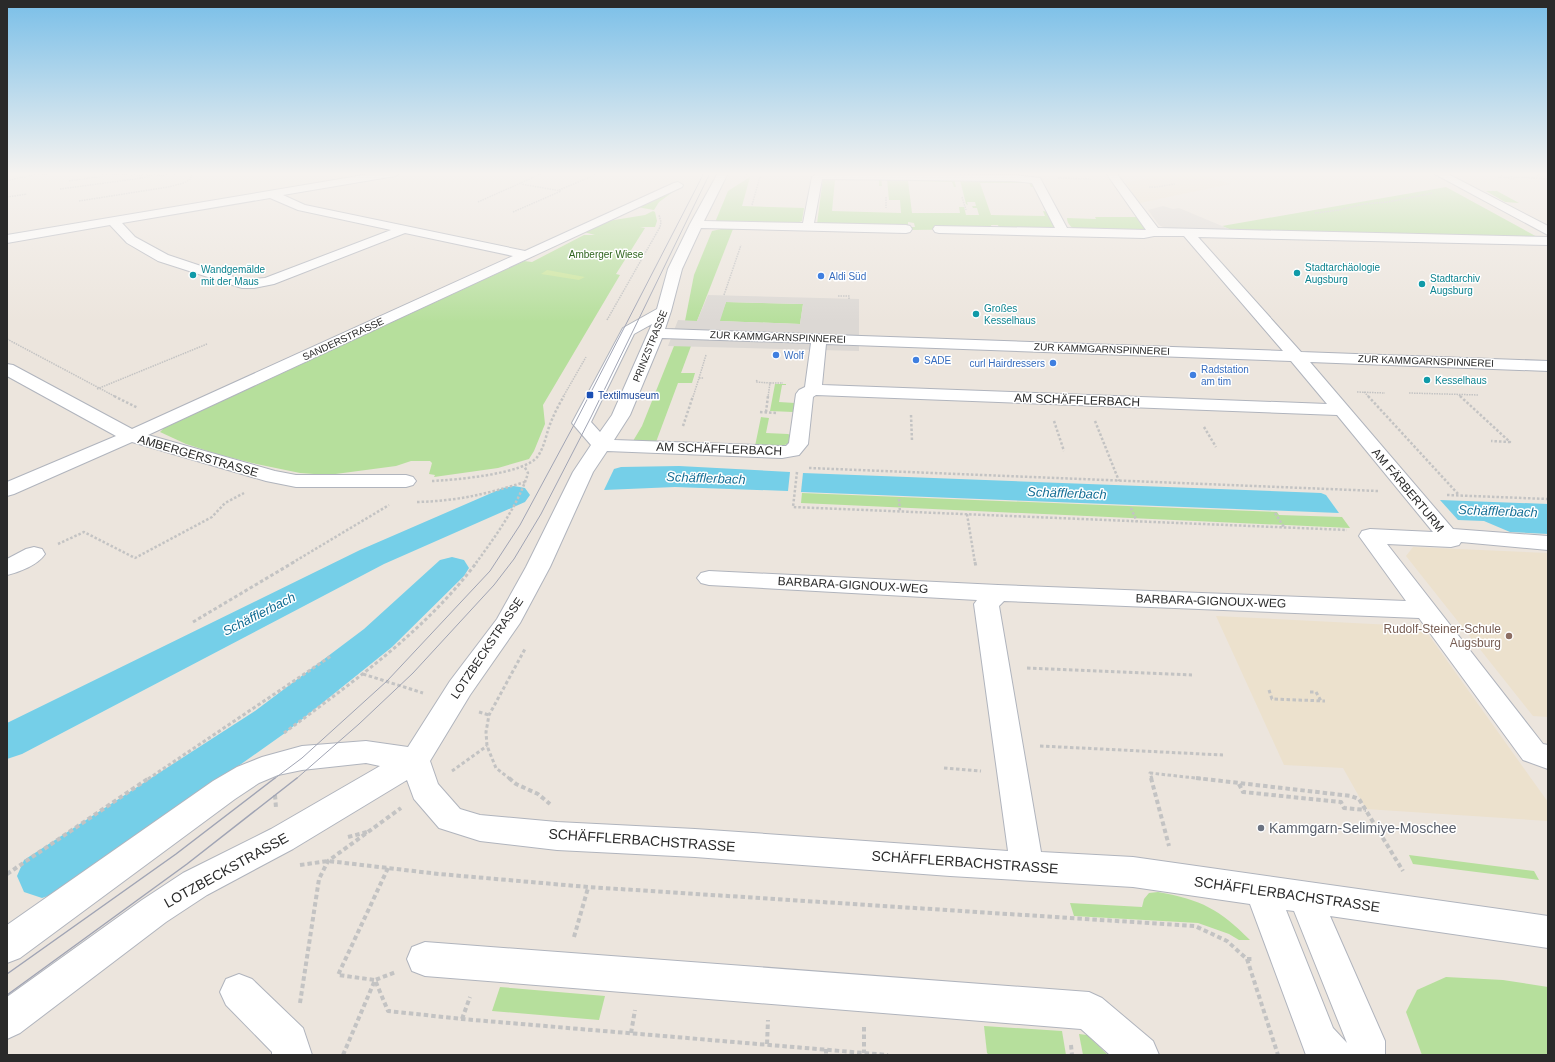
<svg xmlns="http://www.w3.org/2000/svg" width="1555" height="1062" viewBox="0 0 1555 1062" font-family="Helvetica,sans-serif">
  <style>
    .education { fill: #ece1cd }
    .green { fill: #b6df9c }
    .pitch { fill: #c9e698 }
    .plaza { fill: #dcd8d4; fill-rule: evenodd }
    .water { fill: #75cfe8 }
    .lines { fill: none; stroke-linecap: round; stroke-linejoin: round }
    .canal { fill: #75cfe8; fill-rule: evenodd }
    .minor-casing { stroke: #b0b4bd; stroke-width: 2 }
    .path-far3 { stroke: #c3c3c3; stroke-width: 1.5; stroke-dasharray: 1.5 1; stroke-linecap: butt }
    .path-far2 { stroke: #c3c3c3; stroke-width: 2.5; stroke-dasharray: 2.5 2; stroke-linecap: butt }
    .path-far1 { stroke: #c3c3c3; stroke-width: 3; stroke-dasharray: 3.5 2.5; stroke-linecap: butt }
    .path { stroke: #c3c3c3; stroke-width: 4; stroke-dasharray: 4.5 3; stroke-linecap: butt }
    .minor { fill: #fff; fill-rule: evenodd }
    .tram-far1 { stroke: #a0a4b4; stroke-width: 1 }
    .tram { stroke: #a0a4b4; stroke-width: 1.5 }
    .culture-dot { fill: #0f9aa8; stroke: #fff; stroke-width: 1.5 }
    .shop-dot { fill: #3f7fe0; stroke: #fff; stroke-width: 1.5 }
    .transit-dot { fill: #1a4fb4; stroke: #fff; stroke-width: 1.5 }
    .education-dot { fill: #8d6e63; stroke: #fff; stroke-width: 1.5 }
    .worship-dot { fill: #6b7280; stroke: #fff; stroke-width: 1.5 }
    .labels { text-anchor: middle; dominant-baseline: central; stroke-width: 3; stroke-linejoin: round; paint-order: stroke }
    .far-park-label { font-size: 10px; fill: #2f641e; stroke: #fff }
    .far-culture-label { font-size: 10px; fill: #0d838f; stroke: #fff; text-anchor: start }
    .far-shop-label { font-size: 10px; fill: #366cbe; stroke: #fff; text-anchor: start }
    .far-street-label { font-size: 10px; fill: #2a2a2a; stroke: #fff }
    .far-transit-label { font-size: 10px; fill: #164399; stroke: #fff; text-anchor: start }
    .street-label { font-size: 12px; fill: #2a2a2a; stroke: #fff }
    .education-label { font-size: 12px; fill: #785e54; stroke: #fff; text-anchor: end }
    .water-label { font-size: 13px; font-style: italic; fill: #146e95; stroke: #fff }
    .near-worship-label { font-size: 14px; fill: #5b616d; stroke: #fff; text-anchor: start }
    .near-street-label { font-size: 14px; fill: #2a2a2a; stroke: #fff }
  </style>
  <rect width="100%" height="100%" fill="#ece5dd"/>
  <!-- education -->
  <g class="education">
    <polygon points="1175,173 1194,173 1230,184 1140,203 1126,184 1129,182"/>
    <polygon points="1413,547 1548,553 1548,717 1533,716 1406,556"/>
    <polygon points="1216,616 1412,626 1423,630 1428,634 1548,802 1548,821 1366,809 1343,768 1284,765"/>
  </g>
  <!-- green -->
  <g class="green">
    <polygon points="750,177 742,206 804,208 802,221 794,224 717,221 716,220 728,191"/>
    <polygon points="881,177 882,186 879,186 879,180 835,180 832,211 901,213 900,200 889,200 887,179 954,179 956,187 954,187 952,182 908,181 912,213 960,213 959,207 964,207 966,215 979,215 977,208 973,208 972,206 976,206 975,202 967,202 968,205 966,204 960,180 985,179 1032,182 1036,187 1031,187 1029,183 980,183 991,215 1045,216 1043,211 1049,212 1058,229 999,228 998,225 991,225 992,229 908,230 908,227 915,227 914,223 908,222 908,226 817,224 823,178"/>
    <polygon points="1446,187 1539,238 1234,231 1222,226"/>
    <polygon points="677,189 659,202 654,210 637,207"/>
    <polygon points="1486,191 1497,191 1519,203 1505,202"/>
    <polygon points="653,211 655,212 657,221 655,227 640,227 645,228 616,274 620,275 543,405 545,424 534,451 529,459 498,468 434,477 435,475 429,474 432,463 430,461 411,461 396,466 328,475 300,473 252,463 217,454 186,444 160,432 164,428 524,261 532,262 584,235 595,235 584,232 608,221 645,215"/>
    <path d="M1095,217H1137L1146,229L1144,231L1077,230C1072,228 1067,224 1067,218L1096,219Z"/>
    <polygon points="721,229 733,229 697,321 685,321 694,275 712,231"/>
    <polygon points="726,302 803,304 800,324 719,321"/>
    <polygon points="674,346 691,346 681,373 695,373 692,383 678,383 656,442 633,441 642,426"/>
    <polygon points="775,384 786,384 786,385 782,385 779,402 795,403 798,410 793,412 770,411"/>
    <path d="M761,417L769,418L766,433L788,434L795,437C787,450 769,446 755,446Z"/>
    <polygon points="802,493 1277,512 1279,515 1342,517 1350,528 801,503"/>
    <polygon points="1409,855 1534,871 1539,880 1413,864"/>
    <path d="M1158,892C1202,900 1219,909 1250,940H1239L1229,934L1198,923L1074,916L1070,903L1142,907L1144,899L1149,893Z"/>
    <polygon points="1446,977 1503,980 1548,987 1548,1055 1422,1055 1406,1012 1417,990"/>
    <polygon points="500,987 605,996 599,1020 492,1011"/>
    <polygon points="984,1026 1062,1031 1066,1055 989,1055 987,1053"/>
    <polygon points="1079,1034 1087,1035 1108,1055 1083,1055"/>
  </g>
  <!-- pitch -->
  <polygon class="pitch" points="547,270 585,277 579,280 541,274"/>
  <!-- plaza -->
  <g class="plaza">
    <polygon points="1163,206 1173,209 1179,208 1234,231 1165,228 1159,225 1148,210"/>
    <path d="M708,295L859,299V351L668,346L678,320L697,321ZM726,302L803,304L800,324L720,321Z"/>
  </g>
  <!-- water -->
  <g class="water">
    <polygon points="679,466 790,472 788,491 675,487 604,490 614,469 621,467"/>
    <polygon points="803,473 1321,493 1326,495 1339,513 801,492"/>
    <polygon points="1440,500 1548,504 1548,534 1510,532 1484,521 1458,520"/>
  </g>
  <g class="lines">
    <!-- canal -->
    <g class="canal">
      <polygon points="514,486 525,488 530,495 525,502 384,564 22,754 7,759 7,723 360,550 503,488"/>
      <polygon points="452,557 464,560 469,568 464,576 392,647 285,733 60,892 42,898 24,892 17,876 24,860 255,711 364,629 440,560"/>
    </g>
    <defs>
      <g id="minor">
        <path d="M376,173H400L395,176L283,195L305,205L525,251L674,183L678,182L683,185L682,187L148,435L275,471L296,475H406L413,477L416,481L413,485L406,487H296L266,481L132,442L14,494L7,496V482L116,436L7,376V364L13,365L132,429L513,256L405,233L274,284L254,288H242L158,261L127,243L110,225L7,243V235ZM270,198L298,210L391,230L265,278L243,280L168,255L135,237L122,223Z"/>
        <path d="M718,173H728L704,221L803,223L812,177L817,173L1013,175L1040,178L1067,228L1146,230L1106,173H1116L1158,228L1548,237V245L1198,237L1301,352L1548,361V371L1310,362L1453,529L1548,536V550L1461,542L1459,545L1451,547L1387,544L1543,744L1548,745V769L1523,760L1419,618L1004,601L999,606L1041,852L1133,857L1548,916V948L1330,916L1385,1041V1055H1306L1250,904L1133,887L950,876L695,857L557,850L480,841L439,828L414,799L407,780L293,849L207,895L166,922L20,1033L7,1039V997L142,900L183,873L271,829L380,766L366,763L302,770L278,775L259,783L235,799L20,958L7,963V925L213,781L237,767L262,757L302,746L366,741L408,747L450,681L497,619L526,567L573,472L591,445L572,423L623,328L657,309L668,269L690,224ZM822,179L1013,181L1032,183L1055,228L935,226L933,229L935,232L939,233L1144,238L1154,236H1184L1283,351L665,329L671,311L682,269L701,228L906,233L910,232L912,229L910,226L906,225L814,223ZM652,324L612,415L600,432L591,422L634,334ZM662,338L811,343L805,387L799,390L796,394L789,443L786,446H782L614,440L630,415ZM826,344L1291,361L1327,404L822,385ZM816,395L1337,415L1433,532L1370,529L1362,531L1359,536L1406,601L998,585L709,571L701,573L697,578L701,583L709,585L977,600L974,604L1008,851L695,829L557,822L480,815L460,809L438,784L430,761L470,695L520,623L550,567L593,472L607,451L782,458L799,455L808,444L813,397ZM1286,910L1294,911L1347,1043L1333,1028Z"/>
        <polygon points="1433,173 1446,173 1548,226 1548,235"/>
        <path d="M34,547L42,549L45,554C38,565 19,572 7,575V559L26,549Z"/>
        <polygon points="425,942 1089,992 1102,998 1153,1041 1159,1055 1110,1055 1081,1029 425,976 412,971 407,959 412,947"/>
        <polygon points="239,974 252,979 303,1028 312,1055 272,1055 272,1052 226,1005 220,992 226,979"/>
      </g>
    </defs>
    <!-- minor casing -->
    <use href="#minor" class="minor-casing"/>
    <!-- path-far3 -->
    <g class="path-far3">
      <polyline points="1535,174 1542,177"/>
      <polyline points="161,176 178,173"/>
      <polyline points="1501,176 1548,179"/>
      <polyline points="744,177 750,173"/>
      <polyline points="1498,177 1516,179"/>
      <polyline points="1058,178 1091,179"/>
      <path d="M7,181C57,166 111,177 162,175"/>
      <polyline points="69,181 103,176"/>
      <polyline points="1149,187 1156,187 1175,184"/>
      <polyline points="60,189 150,177"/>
      <polyline points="559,190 595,175"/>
      <polyline points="7,197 27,194"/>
      <polyline points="886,197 886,208"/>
      <polyline points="962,197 966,210"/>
      <polyline points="79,201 168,187 184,183 190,179 192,175 190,173"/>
      <polyline points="478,202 543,173"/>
      <polyline points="752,205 761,173"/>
      <polyline points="513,212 561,191 521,184"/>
      <polyline points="1315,213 1339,210 1363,204 1388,202 1433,193"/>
      <polyline points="724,295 741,245"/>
      <polyline points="838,296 849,296 849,299"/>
      <polyline points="607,320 660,227 661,222 659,215"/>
      <polyline points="7,339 116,397"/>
      <polyline points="699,378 706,355"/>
      <polyline points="757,380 756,382 770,383 768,397"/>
      <polyline points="770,383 783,383"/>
      <polyline points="97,389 207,344"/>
      <polyline points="1357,392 1385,393"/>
      <polyline points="1364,392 1369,397"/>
      <polyline points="1409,393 1479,395"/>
      <polyline points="1459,395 1461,397"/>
      <polyline points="563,397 586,357"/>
      <polyline points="693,397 699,378 704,378"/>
    </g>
    <!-- path-far2 -->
    <g class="path-far2">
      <polyline points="114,396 138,408"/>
      <polyline points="1368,396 1459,495"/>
      <polyline points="1460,396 1510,442 1491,441"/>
      <polyline points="760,412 778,413"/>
      <polyline points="766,412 768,396"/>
      <polyline points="911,415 912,441"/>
      <polyline points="1054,421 1064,451"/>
      <polyline points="1095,421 1119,481"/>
      <polyline points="683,426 693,396"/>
      <polyline points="1204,427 1216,447"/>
      <polyline points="809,468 1378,491"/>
      <polyline points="797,472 793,507 1347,530"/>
      <path d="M432,481C454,480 526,474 538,456C544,447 546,436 549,427C553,416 558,406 564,396"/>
      <polyline points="1447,495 1548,499"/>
      <polyline points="899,499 900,512"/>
      <path d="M417,502C458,501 486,494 525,482"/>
      <polyline points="1131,508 1137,522"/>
      <polyline points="1275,513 1284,527"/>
      <polyline points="967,514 975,563"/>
      <polyline points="58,544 84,532 135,558 212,517 225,503 244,493"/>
      <polyline points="292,563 389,505"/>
      <path d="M476,563C495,537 519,504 528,473L524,466"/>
    </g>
    <!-- path-far1 -->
    <g class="path-far1">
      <polyline points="975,562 976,567"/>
      <polyline points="193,622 294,562"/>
      <polyline points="1027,668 1192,675"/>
      <polyline points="363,674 423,693"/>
      <polyline points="1269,690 1272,699 1325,701"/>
      <polyline points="1310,692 1316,692 1321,701"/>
      <polyline points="479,712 489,715"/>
      <path d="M284,733C354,681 424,632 477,562"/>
      <polyline points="1040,746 1223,755"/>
      <polyline points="944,768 981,771"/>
      <polyline points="452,771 487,746"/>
      <polyline points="148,779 331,656"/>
      <polyline points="510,779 496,768 487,746 486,732 489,715 525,649"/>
      <polyline points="1152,779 1150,773 1204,779"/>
    </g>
    <!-- path -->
    <g class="path">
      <polyline points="509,778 516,784 538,794 550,804"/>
      <polyline points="1151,778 1169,846"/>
      <polyline points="1196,778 1351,796 1359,799 1403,871"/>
      <polyline points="1239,784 1243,792 1341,802 1344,808 1366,810"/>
      <polyline points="275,795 276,808"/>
      <polyline points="348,837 367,832"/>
      <polyline points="300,865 328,861 439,874 588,887 1195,926 1227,941 1247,959 1253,959"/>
      <polyline points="388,868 338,975 375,980 388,1011 462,1019 888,1055"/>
      <polyline points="7,874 149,778"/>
      <polyline points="574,937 588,888"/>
      <polyline points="1247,959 1278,1055"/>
      <polyline points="300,1003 319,879 328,861 401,808"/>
      <polyline points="462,1019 470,997"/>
      <polyline points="864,1027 864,1053"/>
      <polyline points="631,1033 635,1010"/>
      <polyline points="767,1044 768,1020"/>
      <polyline points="1071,1045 1072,1055"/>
      <polyline points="826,1049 826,1055"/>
      <polyline points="343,1055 375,980 396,972"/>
    </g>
    <!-- minor -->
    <use href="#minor" class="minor"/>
    <!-- tram-far1 -->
    <g class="tram-far1">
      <polyline points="274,779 302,758 387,681 490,571 520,525 575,423 704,173"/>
      <polyline points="296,779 359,724 413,673 494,585 514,559 541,514 591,417 710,173"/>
    </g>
    <!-- tram -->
    <g class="tram">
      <polyline points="7,974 176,854 275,778"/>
      <polyline points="7,995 187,864 297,778"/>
    </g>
  </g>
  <!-- sky -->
  <linearGradient id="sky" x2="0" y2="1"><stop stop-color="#7abfe8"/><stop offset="0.54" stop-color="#f6f3f0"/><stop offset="1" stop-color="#f6f3f0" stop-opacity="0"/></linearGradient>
  <rect width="1555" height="322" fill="url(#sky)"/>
  <!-- markers -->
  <g class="culture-dot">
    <circle cx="1297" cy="273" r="4"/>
    <circle cx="193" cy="275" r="4"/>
    <circle cx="1422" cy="284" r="4"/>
    <circle cx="976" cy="314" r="4"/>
    <circle cx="1427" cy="380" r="4"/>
  </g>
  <g class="shop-dot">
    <circle cx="821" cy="276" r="4"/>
    <circle cx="776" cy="355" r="4"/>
    <circle cx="916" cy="360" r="4"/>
    <circle cx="1053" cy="363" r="4"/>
    <circle cx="1193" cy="375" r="4"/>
  </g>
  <rect class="transit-dot" x="586" y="391" width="8" height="8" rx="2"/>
  <circle class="education-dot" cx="1509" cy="636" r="4"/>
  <circle class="worship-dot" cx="1261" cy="828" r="4"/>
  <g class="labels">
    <!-- far-park labels -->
    <g class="far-park-label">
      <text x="606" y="254">Amberger Wiese</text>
    </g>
    <!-- far-culture labels -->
    <g class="far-culture-label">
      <text x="1305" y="267">Stadtarchäologie<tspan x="1305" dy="12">Augsburg</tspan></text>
      <text x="201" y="269">Wandgemälde<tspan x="201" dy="12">mit der Maus</tspan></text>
      <text x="1430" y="278">Stadtarchiv<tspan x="1430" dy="12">Augsburg</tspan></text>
      <text x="984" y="308">Großes<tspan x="984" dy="12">Kesselhaus</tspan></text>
      <text x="1435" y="380">Kesselhaus</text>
    </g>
    <!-- far-shop labels -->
    <g class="far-shop-label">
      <text x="829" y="276">Aldi Süd</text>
      <text x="784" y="355">Wolf</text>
      <text x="924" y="360">SADE</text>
      <text x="1045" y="363" text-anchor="end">curl Hairdressers</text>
      <text x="1201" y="369">Radstation<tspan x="1201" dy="12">am tim</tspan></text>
    </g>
    <!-- far-street labels -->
    <g class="far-street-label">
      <text transform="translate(778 337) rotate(2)">ZUR KAMMGARNSPINNEREI</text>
      <text transform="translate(343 339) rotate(-25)">SANDERSTRASSE</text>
      <text transform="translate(650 346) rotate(-68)">PRINZSTRASSE</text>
      <text transform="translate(1102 349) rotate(2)">ZUR KAMMGARNSPINNEREI</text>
      <text transform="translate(1426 361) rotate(2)">ZUR KAMMGARNSPINNEREI</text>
    </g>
    <!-- far-transit labels -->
    <g class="far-transit-label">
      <text x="598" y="395">Textilmuseum</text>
    </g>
    <!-- street labels -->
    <g class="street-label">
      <text transform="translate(1077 400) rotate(2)">AM SCHÄFFLERBACH</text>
      <text transform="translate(719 449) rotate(2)">AM SCHÄFFLERBACH</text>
      <text transform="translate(198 456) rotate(16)">AMBERGERSTRASSE</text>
      <text transform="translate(1408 490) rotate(50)">AM FÄRBERTURM</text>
      <text transform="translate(853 585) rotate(3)">BARBARA-GIGNOUX-WEG</text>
      <text transform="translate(1211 601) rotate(2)">BARBARA-GIGNOUX-WEG</text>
      <text transform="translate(487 648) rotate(-56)">LOTZBECKSTRASSE</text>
    </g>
    <!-- education labels -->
    <g class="education-label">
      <text x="1501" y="629">Rudolf-Steiner-Schule<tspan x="1501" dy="14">Augsburg</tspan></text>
    </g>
    <!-- water labels -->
    <g class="water-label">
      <text transform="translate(706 478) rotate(2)">Schäfflerbach</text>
      <text transform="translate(1067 493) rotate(2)">Schäfflerbach</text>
      <text transform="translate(1498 511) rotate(2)">Schäfflerbach</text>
      <text transform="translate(259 614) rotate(-27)">Schäfflerbach</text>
    </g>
    <!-- near-worship labels -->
    <g class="near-worship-label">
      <text x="1269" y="828">Kammgarn-Selimiye-Moschee</text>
    </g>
    <!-- near-street labels -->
    <g class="near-street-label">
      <text transform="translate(642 840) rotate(4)">SCHÄFFLERBACHSTRASSE</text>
      <text transform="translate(965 862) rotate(4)">SCHÄFFLERBACHSTRASSE</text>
      <text transform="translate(226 870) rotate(-29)">LOTZBECKSTRASSE</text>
      <text transform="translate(1287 894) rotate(8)">SCHÄFFLERBACHSTRASSE</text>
    </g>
  </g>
  <!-- border -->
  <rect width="1555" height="1062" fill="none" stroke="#2a2a2a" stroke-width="16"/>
</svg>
